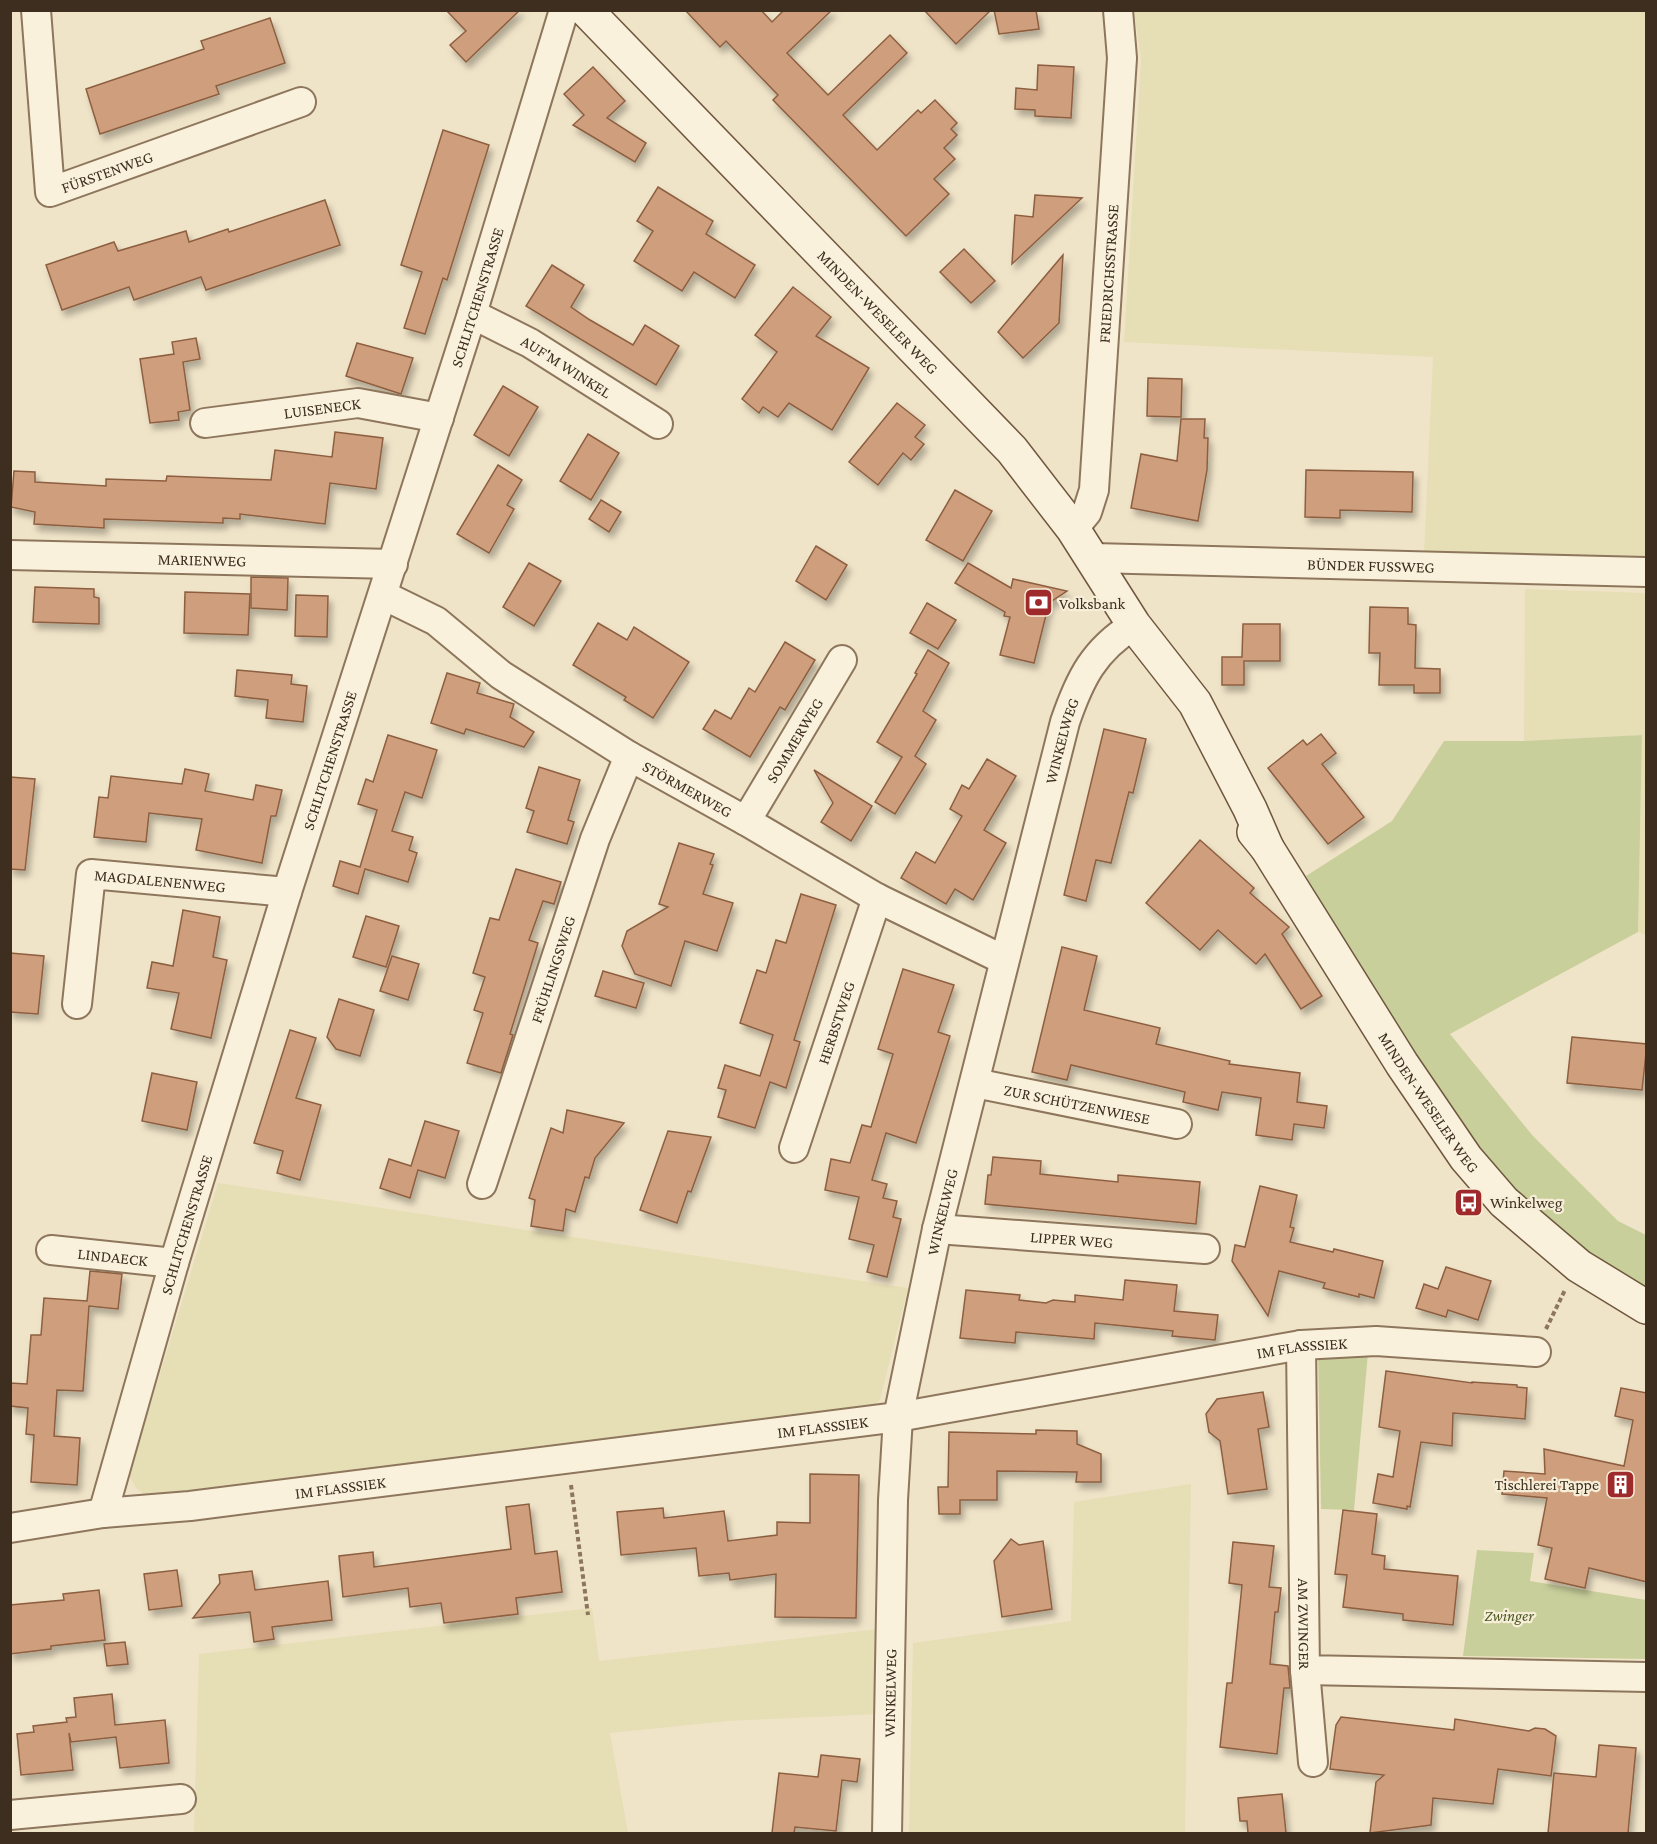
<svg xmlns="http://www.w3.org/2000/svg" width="1657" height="1844" viewBox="0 0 1657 1844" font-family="'Crimson Pro',serif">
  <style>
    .farmland { fill: #e6deb5 }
    .green { fill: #c9cf9b }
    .building { fill: #cf9f7d; stroke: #8d5f41; stroke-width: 1.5; filter: url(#shadow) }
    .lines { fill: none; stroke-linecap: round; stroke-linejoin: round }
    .street-casing { stroke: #8d765c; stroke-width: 32 }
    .secondary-casing { stroke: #6f573f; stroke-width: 36 }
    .path { stroke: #8d765c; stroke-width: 4; stroke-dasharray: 4.5 3; stroke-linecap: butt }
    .street { stroke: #faf1dc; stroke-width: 28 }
    .secondary { stroke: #faf1dc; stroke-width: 33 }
    .labels { text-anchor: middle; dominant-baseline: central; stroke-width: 4.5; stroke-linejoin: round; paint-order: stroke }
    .street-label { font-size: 16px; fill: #3d2e20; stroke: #f7eed8 }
    .poi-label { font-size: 16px; fill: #3d2e20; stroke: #f7eed8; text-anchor: start }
    .park-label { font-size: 16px; font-style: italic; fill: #4d5a26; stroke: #f7eed8 }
  </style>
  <defs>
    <filter id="shadow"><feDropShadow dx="3.5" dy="6" stdDeviation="3" flood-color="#0004"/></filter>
  </defs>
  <rect width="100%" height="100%" fill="#f0e4c8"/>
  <!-- farmland -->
  <g class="farmland">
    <polygon points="1134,11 1646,11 1646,560 1424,554 1433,357 1124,342 1141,59"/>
    <polygon points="1525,589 1646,593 1646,935 1638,932 1642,735 1524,741"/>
    <polygon points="218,1183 908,1288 880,1400 873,1407 150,1498 136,1488 129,1476"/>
    <polygon points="1191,1484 1185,1833 909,1833 913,1643 1071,1621 1074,1502"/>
    <polygon points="592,1608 599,1661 879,1629 878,1714 728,1721 610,1733 628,1833 194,1834 199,1654"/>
  </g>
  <!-- green -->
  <g class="green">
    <polygon points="1642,735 1638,932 1450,1034 1533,1136 1618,1221 1646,1235 1646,1291 1590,1256 1534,1212 1474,1146 1412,1055 1306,876 1392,821 1444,741 1524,741"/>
    <polygon points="1318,1350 1368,1353 1354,1510 1321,1509"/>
    <polygon points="1477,1550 1534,1553 1530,1581 1646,1600 1646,1659 1463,1656"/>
  </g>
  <!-- building -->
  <g class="building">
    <polygon points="446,10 520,10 466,62 450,45 466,31"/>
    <polygon points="685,10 761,10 772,22 784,10 832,10 787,53 828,95 890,35 907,53 843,115 877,150 918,110 921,113 935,100 957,123 951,129 957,135 944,148 955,159 934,179 949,194 906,236 773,100 778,95 726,41 720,47"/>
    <polygon points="924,10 991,10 956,44"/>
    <polygon points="994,10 1036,10 1039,29 999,34"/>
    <polygon points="270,18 285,63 216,86 219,94 100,134 86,89 204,49 201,41"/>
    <polygon points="1038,65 1074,67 1071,118 1035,116 1035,110 1015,109 1016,88 1037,90"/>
    <polygon points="593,67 625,101 607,118 646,143 635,162 573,125 584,115 564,94"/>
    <polygon points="443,130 489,145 447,280 443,278 425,334 404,328 422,272 401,265"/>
    <polygon points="658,187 713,221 706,234 755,265 735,298 694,272 682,291 634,261 653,231 637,221"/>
    <polygon points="1035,195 1082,198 1012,264 1015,215 1033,217"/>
    <polygon points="325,200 340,245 206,290 201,277 134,300 129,287 62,310 46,265 114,242 118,251 186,231 189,242 228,229 229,232"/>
    <polygon points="964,249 995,281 971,303 940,272"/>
    <polygon points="1063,255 1059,323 1023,358 998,332"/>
    <polygon points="552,265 584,285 571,307 590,320 633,345 645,325 679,346 656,385 526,306"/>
    <polygon points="793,287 831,317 816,336 869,368 832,430 789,403 778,417 763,407 759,413 742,399 777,352 755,335"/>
    <polygon points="196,338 200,359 183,362 190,410 178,412 179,420 150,423 140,359 174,354 172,342"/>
    <polygon points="357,343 413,358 401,394 346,376"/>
    <polygon points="1148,378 1182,379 1181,417 1147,416"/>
    <polygon points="503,386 538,407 509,456 474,435"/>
    <polygon points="897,403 925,425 915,437 924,444 911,460 903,453 878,485 849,462"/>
    <polygon points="1181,419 1205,419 1204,438 1208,438 1207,470 1198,521 1131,508 1141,454 1177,461"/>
    <polygon points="335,432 383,438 376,489 330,483 325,524 240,514 240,519 223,518 223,523 104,519 104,528 34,524 35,512 11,507 14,471 35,472 35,482 106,486 106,479 166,481 167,476 271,480 275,450 332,457"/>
    <polygon points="588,434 619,453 591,500 560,481"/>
    <polygon points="498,465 522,480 507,505 514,509 489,553 457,534"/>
    <polygon points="1306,470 1413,472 1412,512 1340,510 1340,518 1305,517"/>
    <polygon points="955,490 992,511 963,561 926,540"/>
    <polygon points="601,500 621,512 609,532 589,519"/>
    <polygon points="816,546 847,565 826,600 796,581"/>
    <polygon points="529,563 561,581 534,626 503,607"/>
    <polygon points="968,563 1011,588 1013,579 1067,591 1049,603 1034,663 1000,655 1010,617 1004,616 1005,612 955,583"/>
    <polygon points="251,577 288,578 287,610 251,608"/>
    <polygon points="35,587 94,589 94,597 99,598 99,624 33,622"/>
    <polygon points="185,592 250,594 248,635 184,633"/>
    <polygon points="296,595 328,596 327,637 295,636"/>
    <polygon points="927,603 956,620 938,649 910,633"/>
    <polygon points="1370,607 1408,608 1408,624 1416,625 1415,668 1440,669 1440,693 1414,693 1414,685 1379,685 1380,653 1369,653"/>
    <polygon points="598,623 627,640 634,627 689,662 653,718 624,700 626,697 573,665"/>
    <polygon points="1243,624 1280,624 1280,661 1244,661 1244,685 1222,685 1222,657 1242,657"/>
    <polygon points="785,642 815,660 785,710 780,707 750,757 703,729 715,710 731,719 749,688 755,692"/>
    <polygon points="928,650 949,663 923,711 936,720 915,756 926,764 895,814 875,802 902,757 877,742 917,674 915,673"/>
    <polygon points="237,670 292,675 291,684 307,686 303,722 266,718 268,700 235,696"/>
    <polygon points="447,673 480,683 477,693 514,704 510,717 534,732 524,747 466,729 464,734 431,723"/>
    <polygon points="1104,729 1146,739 1133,793 1129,792 1111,863 1096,860 1086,901 1064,895"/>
    <polygon points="1321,734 1336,753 1322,764 1364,817 1328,844 1268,768 1303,740 1307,745"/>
    <polygon points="388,735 437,750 422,798 405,792 392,831 413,837 409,850 417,853 408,882 365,869 358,894 333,886 340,861 360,867 377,810 358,804 366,779 373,782"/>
    <polygon points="987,759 1016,776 984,830 1006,843 973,900 955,889 946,904 901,878 916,852 935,863 962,816 950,809 962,785 969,789"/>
    <polygon points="539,767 580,780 568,820 574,822 567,844 527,832 534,811 526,808"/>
    <polygon points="185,769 209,774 205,791 253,800 256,785 282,790 276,816 271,816 262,863 196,850 202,819 149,813 146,842 94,837 99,797 108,798 111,776 182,784"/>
    <polygon points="814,770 872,806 851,841 821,822 833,803"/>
    <polygon points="10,777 35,779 25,870 10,869"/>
    <polygon points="1200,840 1254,888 1250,893 1289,927 1282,934 1322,996 1301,1009 1265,954 1256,964 1218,930 1200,950 1146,903"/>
    <polygon points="679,843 714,854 710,864 713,865 703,894 733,903 717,951 685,941 671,986 635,974 622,946 627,931 668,907 659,904"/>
    <polygon points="516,869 561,882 554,904 543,901 529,940 538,943 510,1034 513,1035 501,1073 467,1063 483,1013 474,1010 485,977 473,973 490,918 499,920"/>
    <polygon points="801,894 836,905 794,1040 800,1042 786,1088 770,1082 755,1128 718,1117 726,1090 718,1088 725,1065 760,1076 773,1035 740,1023 757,970 766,973 776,940 786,943"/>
    <polygon points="183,910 220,917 213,957 227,960 211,1038 171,1029 179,993 147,988 152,962 173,966"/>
    <polygon points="366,916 399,926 386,967 353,957"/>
    <polygon points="1062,947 1097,956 1084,1010 1160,1028 1156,1044 1230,1061 1229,1064 1300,1073 1297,1102 1327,1106 1324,1128 1294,1124 1292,1140 1256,1135 1261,1098 1222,1092 1218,1110 1183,1102 1185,1092 1071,1065 1067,1080 1032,1072"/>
    <polygon points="10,953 44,956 38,1014 10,1012"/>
    <polygon points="392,956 419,964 408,1000 380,991"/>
    <polygon points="903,969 954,985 938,1032 950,1036 916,1143 886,1133 872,1180 887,1184 883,1198 897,1201 893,1217 901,1219 887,1277 867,1272 874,1245 849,1239 859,1197 825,1190 831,1159 850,1163 862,1125 871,1127 893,1054 878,1049"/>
    <polygon points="603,971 644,983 636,1008 595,996"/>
    <polygon points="339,999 374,1010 360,1056 336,1049 327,1037"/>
    <polygon points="290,1030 316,1038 296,1098 321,1105 300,1180 277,1173 283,1151 254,1143"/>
    <polygon points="1572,1037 1647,1044 1642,1090 1567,1083"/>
    <polygon points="152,1073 197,1082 187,1130 142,1121"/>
    <polygon points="567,1110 624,1123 595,1158 589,1178 585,1177 575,1212 566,1209 563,1231 531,1226 535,1200 529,1198 551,1128 563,1133"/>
    <polygon points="425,1121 459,1131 445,1178 418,1170 410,1198 380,1188 389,1159 411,1166"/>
    <polygon points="668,1131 711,1137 691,1192 688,1191 677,1223 640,1210"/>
    <polygon points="993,1157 1041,1161 1040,1174 1118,1182 1118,1175 1200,1182 1196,1224 985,1204 988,1175 991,1175"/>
    <polygon points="1260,1186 1297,1195 1290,1227 1294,1228 1290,1242 1333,1252 1334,1249 1383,1261 1374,1298 1359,1294 1359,1297 1323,1288 1325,1283 1279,1271 1268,1316 1232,1261 1235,1245 1245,1247"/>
    <polygon points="1446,1267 1491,1281 1478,1320 1448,1310 1446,1317 1416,1308 1424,1284 1438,1289"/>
    <polygon points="90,1271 122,1274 118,1309 89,1306 83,1391 57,1390 54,1436 80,1438 77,1485 31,1482 34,1435 26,1434 28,1408 10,1406 10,1383 27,1384 31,1335 41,1335 44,1298 87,1301"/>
    <polygon points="1125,1280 1177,1285 1174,1311 1218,1315 1215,1340 1172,1336 1173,1331 1095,1323 1094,1339 1016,1332 1015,1343 960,1338 966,1290 1020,1295 1019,1300 1046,1303 1053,1300 1075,1302 1075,1295 1123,1300"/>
    <polygon points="1386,1371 1472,1383 1472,1382 1517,1385 1517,1387 1527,1388 1525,1419 1453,1413 1452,1446 1421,1442 1410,1507 1407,1506 1407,1509 1373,1503 1378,1474 1393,1477 1400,1431 1379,1427"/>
    <polygon points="1621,1388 1647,1393 1647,1582 1589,1568 1585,1588 1545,1579 1552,1548 1538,1545 1547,1498 1502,1494 1504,1471 1545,1474 1544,1449 1624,1466 1633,1420 1615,1416"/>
    <polygon points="1263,1392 1269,1427 1258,1429 1267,1489 1228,1494 1220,1441 1209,1432 1206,1414 1217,1399"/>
    <polygon points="1036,1430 1077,1431 1077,1444 1101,1454 1101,1482 1076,1482 1077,1472 997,1471 997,1500 960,1500 960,1514 939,1514 938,1487 948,1487 949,1432 1036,1434"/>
    <polygon points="810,1474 859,1475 856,1618 775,1617 776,1574 730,1580 729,1573 699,1576 696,1548 621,1555 617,1512 663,1508 664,1518 724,1511 728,1541 777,1535 777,1522 810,1523"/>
    <polygon points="529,1504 535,1554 557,1551 562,1592 516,1598 518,1614 444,1623 441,1603 410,1607 408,1588 343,1597 339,1556 373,1552 374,1567 511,1549 506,1507"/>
    <polygon points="1343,1510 1377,1514 1372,1554 1385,1556 1384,1569 1458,1576 1453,1625 1403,1620 1403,1614 1343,1607 1347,1575 1335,1574"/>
    <polygon points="1011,1539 1019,1545 1043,1541 1052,1609 1002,1617 994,1561"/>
    <polygon points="1233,1542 1274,1546 1269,1587 1281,1588 1278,1612 1275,1612 1270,1664 1288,1666 1290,1688 1284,1688 1277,1754 1220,1747 1227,1683 1232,1683 1242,1585 1229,1583"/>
    <polygon points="177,1570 182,1606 149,1610 144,1574"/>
    <polygon points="252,1571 255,1590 328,1581 332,1620 272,1627 274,1639 254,1642 250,1612 193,1618 220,1583 219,1575"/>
    <polygon points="99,1590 105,1640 51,1646 51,1649 10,1654 10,1605 64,1600 63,1594"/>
    <polygon points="125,1642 128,1664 107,1666 104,1644"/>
    <polygon points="112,1694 115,1725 165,1720 169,1763 120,1768 116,1737 71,1742 69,1733 73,1770 21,1775 17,1734 34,1732 33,1726 67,1722 66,1718 76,1717 74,1698"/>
    <polygon points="1341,1717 1454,1730 1455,1719 1529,1731 1535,1728 1545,1729 1556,1736 1551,1776 1498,1769 1493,1804 1433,1798 1431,1825 1370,1833 1376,1782 1384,1775 1330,1769 1336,1725"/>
    <polygon points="1599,1745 1636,1748 1628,1833 1548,1833 1554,1773 1596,1777"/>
    <polygon points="821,1755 860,1759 857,1782 842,1780 836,1831 795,1827 794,1833 772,1833 779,1773 818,1777"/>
    <polygon points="1282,1794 1286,1833 1248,1833 1247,1821 1240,1821 1238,1798"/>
  </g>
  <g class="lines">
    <defs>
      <g id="street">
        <path id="s1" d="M36,10L50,192L301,102"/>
        <path id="s2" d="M472,314L530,343L658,424"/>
        <path id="s3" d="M205,423L358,403L439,418"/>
        <path id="s4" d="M1073,529L1087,512L1094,490L1122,58L1118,10"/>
        <path id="s5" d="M10,555L393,564"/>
        <path id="s6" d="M1093,558L1646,572"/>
        <path id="s7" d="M383,595L436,621L501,675L629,756L746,821L877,898L1004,960"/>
        <path id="s8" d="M746,821L842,660"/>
        <path id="s9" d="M77,1004L91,874L287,892"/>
        <path id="s10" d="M975,1083L1177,1124"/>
        <path id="s11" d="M794,1148L877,898"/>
        <path id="s12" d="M482,1184L595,839L629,756"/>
        <path id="s13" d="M937,1229L1205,1249"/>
        <path id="s14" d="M51,1250L174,1263"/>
        <path id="s15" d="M1301,1345L1305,1670L1646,1677"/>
        <path id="s16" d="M103,1513L174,1263L287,892L472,314L564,10"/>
        <path id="s17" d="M10,1528L103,1513L190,1506L898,1417L1301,1345L1376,1341L1536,1352"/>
        <polyline points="1305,1670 1313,1762"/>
        <polyline points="10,1815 181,1799"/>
        <path id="s18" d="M887,1834L893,1500L898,1417L937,1229L1065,722C1080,678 1094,650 1134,625"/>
      </g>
      <g id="secondary">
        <path id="s19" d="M586,10L1012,450L1073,529L1134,625L1195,703L1250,809L1267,848"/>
        <path id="s20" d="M1254,832L1267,848L1402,1064L1466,1158L1504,1202L1579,1266L1646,1307"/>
      </g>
    </defs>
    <!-- street casing -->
    <use href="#street" class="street-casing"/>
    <!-- secondary casing -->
    <use href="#secondary" class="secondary-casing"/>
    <!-- path -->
    <g class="path">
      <polyline points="1546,1329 1565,1290"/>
      <polyline points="571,1485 588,1615"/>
    </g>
    <!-- street -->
    <use href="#street" class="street"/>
    <!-- secondary -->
    <use href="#secondary" class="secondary"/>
  </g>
  <!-- icons -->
  <defs>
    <symbol id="bank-square" viewBox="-11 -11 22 22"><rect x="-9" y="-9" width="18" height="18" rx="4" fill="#9e2a2b" stroke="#f7eed8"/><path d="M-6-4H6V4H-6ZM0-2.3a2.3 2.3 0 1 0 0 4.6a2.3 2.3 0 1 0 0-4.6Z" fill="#fff"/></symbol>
    <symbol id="bus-square" viewBox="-11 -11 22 22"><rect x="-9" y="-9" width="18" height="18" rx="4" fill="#9e2a2b" stroke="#f7eed8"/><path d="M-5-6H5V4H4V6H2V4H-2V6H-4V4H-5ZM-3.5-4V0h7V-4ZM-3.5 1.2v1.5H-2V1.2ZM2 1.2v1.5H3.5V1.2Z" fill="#fff"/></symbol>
    <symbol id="building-square" viewBox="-11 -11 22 22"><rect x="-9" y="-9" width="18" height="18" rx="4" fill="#9e2a2b" stroke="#f7eed8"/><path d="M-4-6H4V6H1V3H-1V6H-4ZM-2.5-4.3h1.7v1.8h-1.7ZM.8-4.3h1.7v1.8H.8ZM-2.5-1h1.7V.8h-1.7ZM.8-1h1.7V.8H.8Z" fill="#fff"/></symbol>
  </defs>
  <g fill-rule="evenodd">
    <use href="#bank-square" x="1022" y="586" width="33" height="33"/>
    <use href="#bus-square" x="1452" y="1186" width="33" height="33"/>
    <use href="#building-square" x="1604" y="1468" width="33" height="33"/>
  </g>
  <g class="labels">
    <!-- street labels -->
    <g class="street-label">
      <text stroke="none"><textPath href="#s1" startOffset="243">FÜRSTENWEG</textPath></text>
      <text stroke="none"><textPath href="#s4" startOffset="262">FRIEDRICHSSTRASSE</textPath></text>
      <text stroke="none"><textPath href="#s16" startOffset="1272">SCHLITCHENSTRASSE</textPath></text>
      <text stroke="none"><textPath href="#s19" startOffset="420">MINDEN-WESELER WEG</textPath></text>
      <text stroke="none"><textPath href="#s2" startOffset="108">AUF'M WINKEL</textPath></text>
      <text stroke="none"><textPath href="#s3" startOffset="118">LUISENECK</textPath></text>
      <text stroke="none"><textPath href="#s5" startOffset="192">MARIENWEG</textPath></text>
      <text stroke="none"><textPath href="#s6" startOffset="278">BÜNDER FUSSWEG</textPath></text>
      <text stroke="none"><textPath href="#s8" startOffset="94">SOMMERWEG</textPath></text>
      <text stroke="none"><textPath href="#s18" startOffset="1113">WINKELWEG</textPath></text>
      <text stroke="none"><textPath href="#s16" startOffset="786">SCHLITCHENSTRASSE</textPath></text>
      <text stroke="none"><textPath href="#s7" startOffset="362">STÖRMERWEG</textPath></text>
      <text stroke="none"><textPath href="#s9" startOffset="200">MAGDALENENWEG</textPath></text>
      <text stroke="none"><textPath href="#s12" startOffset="226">FRÜHLINGSWEG</textPath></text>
      <text stroke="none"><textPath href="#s11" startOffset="132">HERBSTWEG</textPath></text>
      <text stroke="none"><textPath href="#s20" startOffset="322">MINDEN-WESELER WEG</textPath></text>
      <text stroke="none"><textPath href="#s10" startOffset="104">ZUR SCHÜTZENWIESE</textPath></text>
      <text stroke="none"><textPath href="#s18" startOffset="627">WINKELWEG</textPath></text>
      <text stroke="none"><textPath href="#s16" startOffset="300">SCHLITCHENSTRASSE</textPath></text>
      <text stroke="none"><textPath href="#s13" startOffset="135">LIPPER WEG</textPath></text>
      <text stroke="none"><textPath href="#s14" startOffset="62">LINDAECK</textPath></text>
      <text stroke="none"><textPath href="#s17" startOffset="1305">IM FLASSSIEK</textPath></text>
      <text stroke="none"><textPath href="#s17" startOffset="819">IM FLASSSIEK</textPath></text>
      <text stroke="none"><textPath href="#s17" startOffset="333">IM FLASSSIEK</textPath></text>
      <text stroke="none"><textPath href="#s15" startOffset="279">AM ZWINGER</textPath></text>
      <text stroke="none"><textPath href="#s18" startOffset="141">WINKELWEG</textPath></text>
    </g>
    <!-- poi labels -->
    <g class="poi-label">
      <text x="1059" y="603">Volksbank</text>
      <text x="1490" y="1202">Winkelweg</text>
      <text x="1599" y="1484" text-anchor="end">Tischlerei Tappe</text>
    </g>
    <!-- park labels -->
    <g class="park-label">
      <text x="1509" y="1615">Zwinger</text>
    </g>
  </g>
  <!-- border -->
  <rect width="1657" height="1844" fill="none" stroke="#3d2e20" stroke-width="24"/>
</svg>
